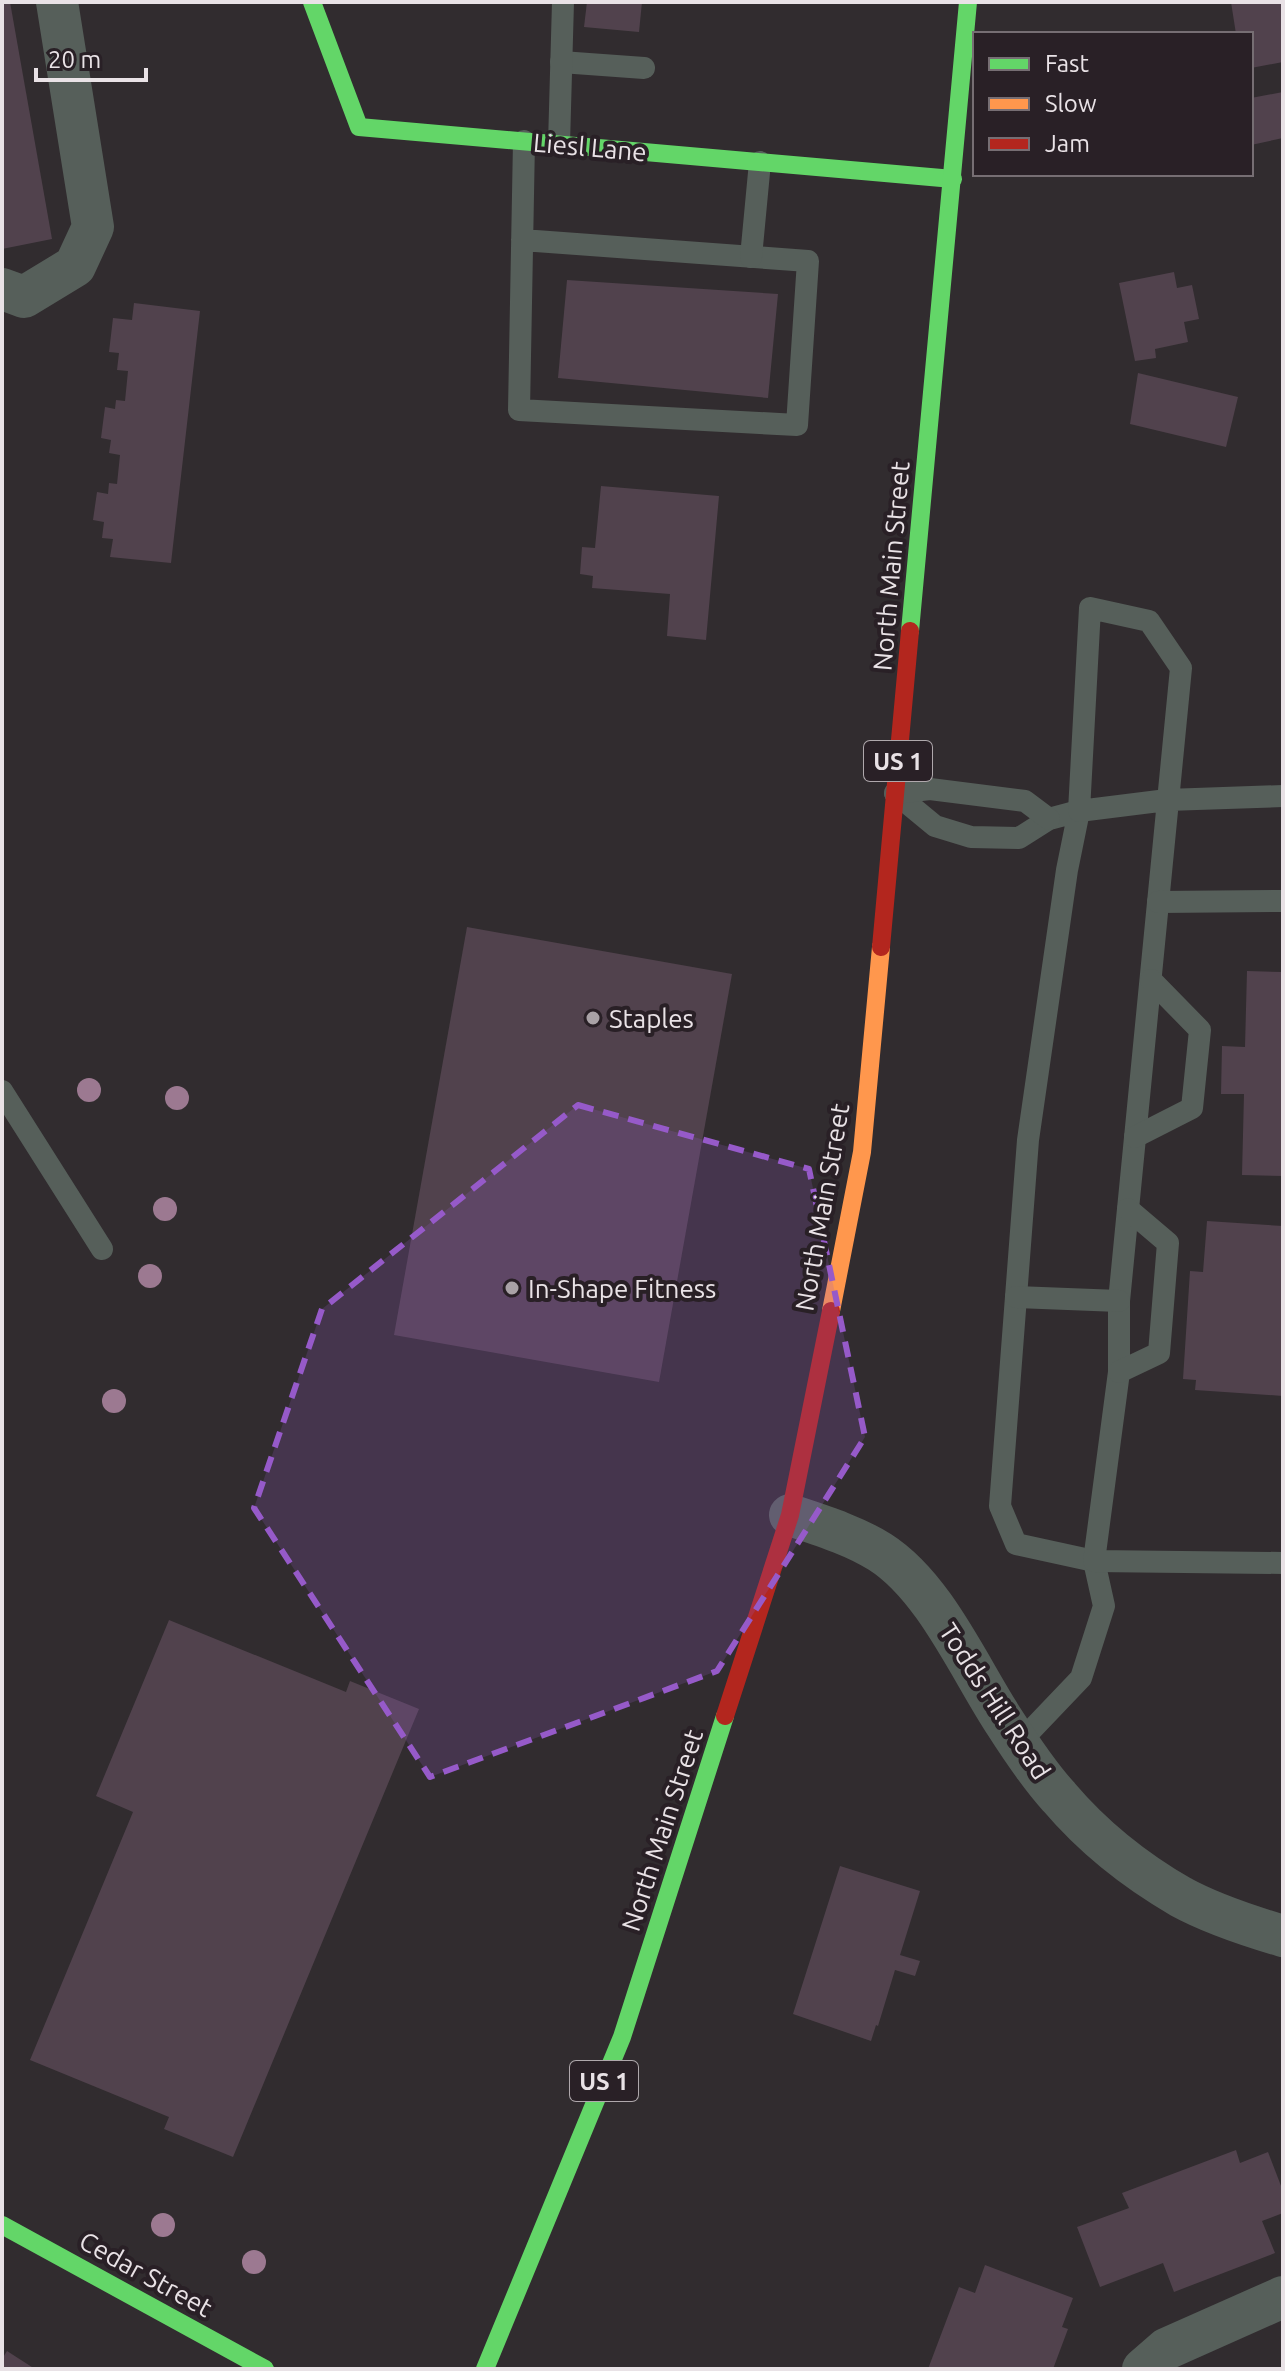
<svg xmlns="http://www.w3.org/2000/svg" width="1285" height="2371" viewBox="0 0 1285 2371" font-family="Ubuntu,sans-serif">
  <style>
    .building { fill: #51424d }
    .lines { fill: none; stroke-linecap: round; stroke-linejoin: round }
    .lane { stroke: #565f5a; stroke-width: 22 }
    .street { stroke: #565f5a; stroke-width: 42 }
    .fast { stroke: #63d668; stroke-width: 18 }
    .slow { stroke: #ff974d; stroke-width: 18 }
    .jam { stroke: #b3261e; stroke-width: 18 }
    .tree { fill: #9c7991 }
    .marked { fill: #965ac9; fill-opacity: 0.2; stroke: #965ac9; stroke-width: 6; stroke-dasharray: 16 10; stroke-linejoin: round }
    .poi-dot { fill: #a9a2a6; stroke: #292026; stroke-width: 3 }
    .labels { text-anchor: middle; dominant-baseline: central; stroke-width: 8; stroke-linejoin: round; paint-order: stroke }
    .shield { fill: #292026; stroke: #afa8ac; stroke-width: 2 }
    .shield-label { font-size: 24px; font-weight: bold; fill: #e9e2e6 }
    .street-label { font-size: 26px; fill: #e9e2e6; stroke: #292026 }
    .poi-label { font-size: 26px; fill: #e9e2e6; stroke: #292026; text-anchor: start }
  </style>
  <rect width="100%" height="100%" fill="#312c2f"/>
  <!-- building -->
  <g class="building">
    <polygon points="2,2 10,2 52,239 2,249"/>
    <polygon points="587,2 642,2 639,32 584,27"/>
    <polygon points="1231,2 1282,2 1283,62 1251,68 1251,34 1236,34"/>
    <polygon points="1283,92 1283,138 1251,145 1251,98"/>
    <polygon points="1174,272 1177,288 1192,285 1199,319 1184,322 1188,342 1155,349 1156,358 1135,361 1119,283"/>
    <polygon points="567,280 778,294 768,398 558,378"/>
    <polygon points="134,303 200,311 171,563 110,557 113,539 102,538 104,522 93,520 97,492 108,494 109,483 117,484 120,455 109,453 111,440 101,438 105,407 115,409 116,400 125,401 128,371 117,370 119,353 109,352 113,318 132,320"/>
    <polygon points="1138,373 1238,397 1226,447 1130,424"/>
    <polygon points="601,486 719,496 706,640 667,636 670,594 592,588 593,576 580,574 582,547 595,548"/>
    <polygon points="467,927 732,974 659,1382 394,1335"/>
    <polygon points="1247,971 1283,972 1283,1176 1242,1175 1244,1094 1221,1094 1222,1046 1245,1047"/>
    <polygon points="1207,1221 1283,1226 1283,1396 1195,1390 1196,1380 1183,1379 1190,1271 1203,1272"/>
    <polygon points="169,1620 346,1692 350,1681 419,1709 233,2157 164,2129 169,2117 30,2060 133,1812 96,1796"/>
    <polygon points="840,1866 920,1891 900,1955 920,1961 915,1976 895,1970 878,2026 876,2025 871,2041 793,2014"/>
    <polygon points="1236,2150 1240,2163 1268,2152 1283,2191 1283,2213 1262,2221 1275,2253 1174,2292 1163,2263 1100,2287 1077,2227 1129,2208 1122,2193"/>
    <polygon points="985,2265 1073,2298 1062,2327 1068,2329 1053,2369 928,2369 959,2287 975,2293"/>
    <polygon points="7,2351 35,2369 2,2369 2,2359"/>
  </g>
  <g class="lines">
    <!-- lane -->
    <g class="lane">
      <polyline points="561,62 644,68"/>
      <polyline points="559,144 563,2"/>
      <polyline points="522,240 808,261 797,425 519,410 524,141"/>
      <polyline points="751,257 760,162"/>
      <polyline points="895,793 935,826 971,837 1019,838 1049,819 1079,811 1067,870 1028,1140 1000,1506 1016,1544 1094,1561 1104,1606 1081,1678 1019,1743"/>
      <polyline points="895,793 930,789 1025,801 1049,819"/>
      <polyline points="1283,796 1167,800 1079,811 1090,608 1149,621 1181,668 1119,1301 1119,1372 1094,1561 1283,1563"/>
      <polyline points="1158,902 1283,901"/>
      <polyline points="2,1091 102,1249"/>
      <polyline points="1135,1137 1192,1108 1200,1030 1151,980"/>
      <polyline points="1016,1297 1119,1301"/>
      <polyline points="1119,1372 1159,1353 1168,1243 1128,1209"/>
    </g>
    <!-- street -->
    <g class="street">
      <polyline points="2,289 24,297 75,266 93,227 57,2"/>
      <path d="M790,1515C820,1525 853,1535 880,1552C935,1587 970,1670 1005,1723C1021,1748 1039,1775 1059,1797C1093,1837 1136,1871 1181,1897C1212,1914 1249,1926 1283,1936"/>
      <polyline points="1143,2369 1166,2349 1283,2297"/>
    </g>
    <!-- fast -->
    <g class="fast">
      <polyline points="312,2 359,127 953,179"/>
      <polyline points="910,631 968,2"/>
      <polyline points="2,2225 265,2369"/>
      <polyline points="485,2369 622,2037 725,1716"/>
    </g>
    <!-- slow -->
    <polyline class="slow" points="831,1311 862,1152 881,947"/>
    <!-- jam -->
    <g class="jam">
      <polyline points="881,947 910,631"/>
      <polyline points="725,1716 790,1515 831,1311"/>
    </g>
  </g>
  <!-- trees -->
  <g class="tree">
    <circle cx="89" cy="1090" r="12"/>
    <circle cx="177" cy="1098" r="12"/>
    <circle cx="165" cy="1209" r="12"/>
    <circle cx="150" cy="1276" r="12"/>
    <circle cx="114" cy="1401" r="12"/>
    <circle cx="163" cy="2225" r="12"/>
    <circle cx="254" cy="2262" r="12"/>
  </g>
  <!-- marked area -->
  <path class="marked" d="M578,1105L809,1169L865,1437L717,1671L430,1777L254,1508L322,1309Z"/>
  <!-- markers -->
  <g class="poi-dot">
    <circle cx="593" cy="1018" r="8"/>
    <circle cx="512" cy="1288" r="8"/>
  </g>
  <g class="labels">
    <!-- shield labels -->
    <g class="shield">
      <rect x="864" y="741" width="68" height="40" rx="6"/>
      <rect x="570" y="2061" width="68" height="40" rx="6"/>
    </g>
    <g class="shield-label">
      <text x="898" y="761">US 1</text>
      <text x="604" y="2081">US 1</text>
    </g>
    <!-- street labels -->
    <g class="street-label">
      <text transform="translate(590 147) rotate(5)">Liesl Lane</text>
      <text transform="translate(891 566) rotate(-85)">North Main Street</text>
      <text transform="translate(822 1207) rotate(-80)">North Main Street</text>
      <text transform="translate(995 1701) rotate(57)">Todds Hill Road</text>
      <text transform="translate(662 1830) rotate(-72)">North Main Street</text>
      <text transform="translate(146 2274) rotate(29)">Cedar Street</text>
    </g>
    <!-- poi labels -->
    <g class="poi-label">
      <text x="609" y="1018">Staples</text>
      <text x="528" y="1288">In-Shape Fitness</text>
    </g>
  </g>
  <!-- border -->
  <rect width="1285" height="2371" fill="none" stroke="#e9e2e6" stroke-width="8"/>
  <!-- legend -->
  <rect x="973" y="32" width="280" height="144" fill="#292026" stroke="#766e73" stroke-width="2"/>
  <rect x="989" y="58" width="40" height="12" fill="#63d668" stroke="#766e73" stroke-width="2"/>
  <text x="1045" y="72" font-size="24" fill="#e9e2e6">Fast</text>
  <rect x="989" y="98" width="40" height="12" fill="#ff974d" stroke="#766e73" stroke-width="2"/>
  <text x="1045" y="112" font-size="24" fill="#e9e2e6">Slow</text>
  <rect x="989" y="138" width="40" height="12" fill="#b3261e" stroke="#766e73" stroke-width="2"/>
  <text x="1045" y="152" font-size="24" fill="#e9e2e6">Jam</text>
  <!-- scale -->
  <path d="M36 68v12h110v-12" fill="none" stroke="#e9e2e6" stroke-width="4"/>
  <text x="48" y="68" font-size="24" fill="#e9e2e6" stroke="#292026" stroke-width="6" paint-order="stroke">20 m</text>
</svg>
